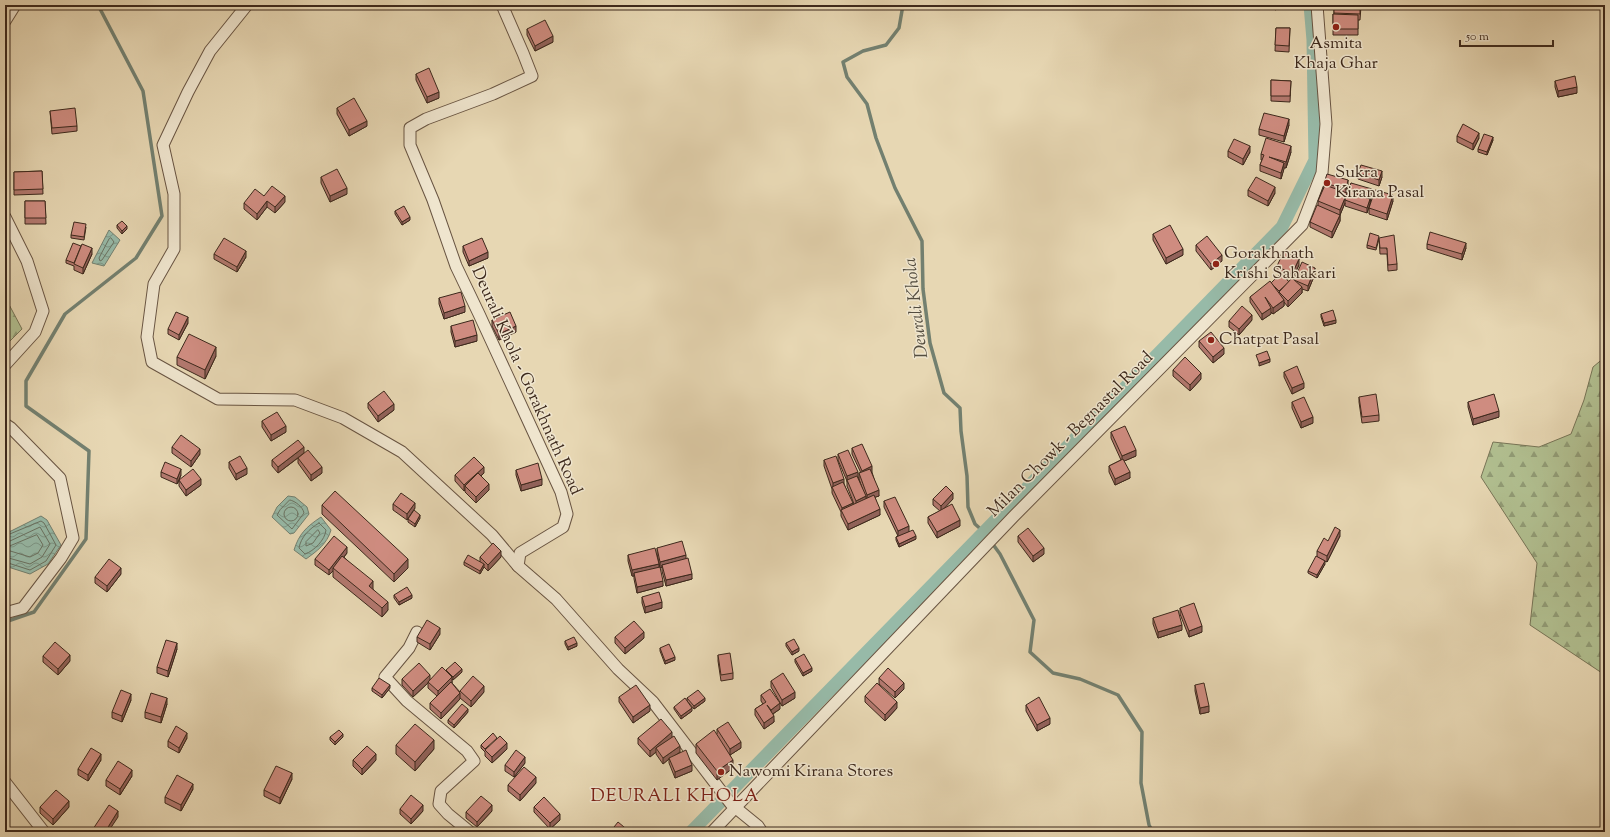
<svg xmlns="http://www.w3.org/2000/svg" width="1610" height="837" viewBox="0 0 1610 837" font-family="'Sorts Mill Goudy',serif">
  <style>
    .forest { fill: url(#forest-firs); stroke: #777456 }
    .water { fill: url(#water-waves); stroke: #738070 }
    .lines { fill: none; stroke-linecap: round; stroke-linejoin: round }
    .shore { stroke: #6a7262; stroke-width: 1 }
    .stream { stroke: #738070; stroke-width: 3.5 }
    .canal { stroke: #97baa8; stroke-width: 13 }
    .minor-casing { stroke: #685442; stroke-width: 13 }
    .minor { stroke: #efe5ce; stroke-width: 11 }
    .wall { fill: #b2786e; stroke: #3d291c; fill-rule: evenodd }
    .shaded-wall { fill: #91625a; stroke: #3d291c }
    .building { fill: #cf8c80; stroke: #3d291c }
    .poi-dot { fill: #8f2418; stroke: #efe5ce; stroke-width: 1.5 }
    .labels { text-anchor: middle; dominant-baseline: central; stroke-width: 3; stroke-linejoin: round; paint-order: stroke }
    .poi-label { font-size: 17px; fill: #3d291c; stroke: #efe5ce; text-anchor: start }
    .street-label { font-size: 17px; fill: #3d291c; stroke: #efe5ce }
    .water-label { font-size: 18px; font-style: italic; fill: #544d3f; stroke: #efe5ce }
    .neighbourhood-label { font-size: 18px; letter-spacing: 1px; fill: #7a1f14; stroke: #efe5ce }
  </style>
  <defs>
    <pattern id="forest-firs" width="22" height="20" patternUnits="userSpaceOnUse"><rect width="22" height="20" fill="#b1bf90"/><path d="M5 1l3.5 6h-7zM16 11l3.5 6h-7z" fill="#919b75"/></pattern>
    <pattern id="water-waves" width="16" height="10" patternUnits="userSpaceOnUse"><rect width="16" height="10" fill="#97baa8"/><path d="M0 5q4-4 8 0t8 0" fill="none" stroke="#7c9788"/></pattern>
  </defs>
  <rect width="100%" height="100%" fill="#e7d7b3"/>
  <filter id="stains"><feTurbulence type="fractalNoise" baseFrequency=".005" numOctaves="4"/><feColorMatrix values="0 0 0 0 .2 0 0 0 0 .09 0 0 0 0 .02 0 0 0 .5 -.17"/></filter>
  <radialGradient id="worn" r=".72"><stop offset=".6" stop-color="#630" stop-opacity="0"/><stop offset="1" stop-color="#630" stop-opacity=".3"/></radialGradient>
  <!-- forest -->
  <g class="forest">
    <polygon points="5,297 22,329 5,346"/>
    <polygon points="1605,357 1605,675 1530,625 1537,563 1481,477 1493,442 1539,447 1571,434 1584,400 1593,367"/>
  </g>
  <!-- water -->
  <g class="water">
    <polygon points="109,230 120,240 104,266 92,263"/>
    <polygon points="288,496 295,497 307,507 309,514 294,533 290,534 272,517 277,507"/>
    <polygon points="41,516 47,520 61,545 48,564 30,574 5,566 5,534"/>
    <path d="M321,517L331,530C327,544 317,551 306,559L294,550C299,534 306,527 321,517Z"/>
  </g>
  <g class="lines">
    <!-- shore -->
    <g class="shore">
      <polygon points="111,238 114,242 102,260 100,261 99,258 109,239"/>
      <path d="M290,500C295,501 303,507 304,513L292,529L277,515L280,510Z"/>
      <circle cx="291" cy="514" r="7"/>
      <path d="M319,523L326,530C325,540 314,551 305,554L299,548C301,537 309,529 319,523Z"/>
      <polygon points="318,530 320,533 313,543 306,546 306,542"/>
      <polygon points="37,535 43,545 38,553 30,557 7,550 8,547"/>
      <polyline points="5,536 41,521 44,523 56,545 46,561 30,570 5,562"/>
      <polyline points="5,541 10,541 40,527 50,544 42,557 30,564 5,557"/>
    </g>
    <!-- stream -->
    <g class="stream">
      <polyline points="903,5 899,28 886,45 863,51 843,62 847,77 867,104 876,138 895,188 922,241 923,289 930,343 944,393 960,408 961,431 967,476 968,507 975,524 984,532 1000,554 1034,620 1030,652 1053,673 1080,679 1118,695 1142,732 1141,783 1149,825 1153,832"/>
      <polyline points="5,622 34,612 86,539 89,451 26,406 26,381 65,314 136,258 162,216 143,91 98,5"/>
    </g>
    <!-- canal -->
    <polyline class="canal" points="691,832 1282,227 1315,160 1313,40 1310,5"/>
    <defs>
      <g id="minor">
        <polyline points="247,5 210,51 188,92 163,145 174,194 174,249 154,284 147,337 152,362 218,399 295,400 343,418 402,452 492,535 518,566"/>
        <polyline points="502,5 523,53 532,76 493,94 426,119 410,128 410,145 433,200 456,266 479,314 561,492 567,514 563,527 520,553 518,566 556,599 618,669 653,702 731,804 758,826 762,832"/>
        <polyline points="5,21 15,5"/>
        <polyline points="5,217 27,261 43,311 35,332 5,365"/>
        <polyline points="5,424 11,428 60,478 73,538 61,558 23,608 5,613"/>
        <polyline points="417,632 409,648 385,677 407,701 467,751 474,761 441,791 439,804 448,814 470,832"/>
        <polyline points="5,782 44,832"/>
        <polyline points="712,832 1014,516 1302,225 1322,173 1326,124 1317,5"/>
      </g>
    </defs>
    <!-- minor casing -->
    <use href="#minor" class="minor-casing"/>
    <!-- minor -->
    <use href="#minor" class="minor"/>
  </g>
  <!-- wall -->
  <g class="wall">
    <polygon points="1261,5 1278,5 1276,10"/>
    <polygon points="1334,5 1365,5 1365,6 1361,6 1360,20 1358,20 1358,35 1333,35 1333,14 1334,14"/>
    <polygon points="1276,28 1290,28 1289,52 1275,51"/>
    <polygon points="527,29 553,42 535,51 527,35"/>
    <polygon points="416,74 439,98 427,103 416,80"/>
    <polygon points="1271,80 1291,81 1290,102 1271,101"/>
    <polygon points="1555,81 1577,93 1558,97 1555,87"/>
    <polygon points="337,108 367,126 349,136 337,114"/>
    <polygon points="50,111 77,126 77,131 52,134"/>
    <polygon points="1289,125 1284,142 1259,135 1259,129"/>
    <polygon points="1457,136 1479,138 1473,150 1457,142"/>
    <polygon points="1493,140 1487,155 1478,152 1478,149"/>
    <polygon points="1228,151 1250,152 1243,165 1228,157"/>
    <polygon points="1291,152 1286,168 1284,168 1281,179 1260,171 1260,165 1262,160 1261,160 1261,154"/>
    <polygon points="42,171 43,194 14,195 14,172"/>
    <polygon points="1358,173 1382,177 1379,186 1358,179"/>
    <polygon points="321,177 347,194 330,202 321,183"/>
    <polygon points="1324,183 1348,186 1347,195 1351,183 1372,195 1367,213 1345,206 1345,203 1340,215 1340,221 1332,238 1310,227 1310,222 1318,205 1318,201 1324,185"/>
    <polygon points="1248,190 1275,193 1268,206 1248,196"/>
    <polygon points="264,196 285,202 275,213 267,207 257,220 244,209 244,203"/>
    <polygon points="25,201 45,201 46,224 25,224"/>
    <polygon points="1393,201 1387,220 1369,214 1369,208"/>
    <polygon points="395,211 410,220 402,225 395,214"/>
    <polygon points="117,225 127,229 122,234 117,228"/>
    <polygon points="86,227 84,240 71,238 71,235"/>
    <polygon points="1153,234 1183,255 1166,264 1153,240"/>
    <polygon points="1379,238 1397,264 1397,270 1388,271 1387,254 1380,254"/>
    <polygon points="1379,239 1376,250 1367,248 1367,245"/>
    <polygon points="1427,244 1466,248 1462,260 1427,249"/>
    <polygon points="1196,245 1222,261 1211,270 1196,251"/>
    <polygon points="463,246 488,258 469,266 463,252"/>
    <polygon points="92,254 83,274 74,270 74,266 66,263 66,260"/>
    <polygon points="214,254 246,257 237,272 214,259"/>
    <path d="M1299,265L1292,278L1294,280L1315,274L1308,291L1302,289V293L1288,307L1284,302V306L1273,314L1271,312V314L1262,320L1250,302V297L1271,283L1281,274L1277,272V266ZM1284,276L1291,279L1289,282Z"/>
    <polygon points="439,298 465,312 444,319 439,304"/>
    <polygon points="1321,314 1336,323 1324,326 1321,317"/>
    <polygon points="492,320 516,332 499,340 492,326"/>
    <polygon points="1252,320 1239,335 1229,327 1229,321"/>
    <polygon points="188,323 179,340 168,334 168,329"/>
    <polygon points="451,326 477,341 455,347 451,332"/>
    <polygon points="1199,341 1224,354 1213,363 1199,347"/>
    <polygon points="216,356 205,379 177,365 177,357"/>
    <polygon points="1173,370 1201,379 1190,391 1173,376"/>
    <polygon points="1284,372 1304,388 1292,394 1284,377"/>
    <polygon points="1359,397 1379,415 1379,421 1362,423 1359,402"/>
    <polygon points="1292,402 1313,423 1301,428 1292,408"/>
    <polygon points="1468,402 1499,417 1473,425 1468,407"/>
    <polygon points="368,403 394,410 378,422 368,408"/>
    <polygon points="262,421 286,432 271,441 262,427"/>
    <polygon points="1111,432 1136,456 1124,461 1130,478 1115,485 1109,472 1109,466 1121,460 1111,438"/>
    <polygon points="172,447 200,454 191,467 172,453"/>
    <polygon points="852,448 872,472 879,496 875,497 880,515 848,530 841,516 841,512 832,493 832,489 824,466 824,460 844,484 853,505 854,504 847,486 847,481 838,460 838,454 858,477 862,488 859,479 859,473 861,473 852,454"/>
    <polygon points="304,453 322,473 311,481 298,463 298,458 278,473 272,466 272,460"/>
    <polygon points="229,462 247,474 236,480 229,468"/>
    <polygon points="516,470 542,485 521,491 516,475"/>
    <polygon points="161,472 181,475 179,480 201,485 186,496 179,486 179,481 177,484 161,477"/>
    <polygon points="484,473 481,476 489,490 476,503 465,492 465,490 464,491 455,481 455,475"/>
    <polygon points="933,499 953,499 944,508 960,526 937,538 928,523 928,517 940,511 933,505"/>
    <polygon points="884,501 909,532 916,539 899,547 896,540 896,537 898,536 884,507"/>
    <polygon points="393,504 415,508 407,520 393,510"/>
    <polygon points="322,505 408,568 394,582 322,514"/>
    <polygon points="420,518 415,527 408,522 408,519"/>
    <polygon points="1018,536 1044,554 1033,562 1018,542"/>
    <polygon points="1340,536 1327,562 1317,557 1317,551"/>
    <polygon points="657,548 686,559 692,579 666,586 662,571 662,567 660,568 657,554"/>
    <polygon points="347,553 344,557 373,589 388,610 382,617 333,577 333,571 329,575 315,565 315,559"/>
    <polygon points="628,555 659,567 663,586 637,593 634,579 634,576 632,576 628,561"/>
    <polygon points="480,557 501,557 488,571 484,567 480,574 464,565 464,562 480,562"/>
    <polygon points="1325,564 1317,578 1308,573 1308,571"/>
    <polygon points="121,574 107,592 95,583 95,577"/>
    <polygon points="5,588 6,593 6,599 5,599"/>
    <polygon points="394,595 412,598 399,605 394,598"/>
    <polygon points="642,597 662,608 645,613 642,603"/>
    <polygon points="1180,608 1202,632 1189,637 1180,614"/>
    <polygon points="1153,618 1182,630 1158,638 1153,624"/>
    <polygon points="440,634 430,650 417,642 417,637"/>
    <polygon points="615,637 644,638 625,654 615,643"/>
    <polygon points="565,641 577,646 568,650 565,644"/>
    <polygon points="786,643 799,651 792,655 786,646"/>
    <polygon points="660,648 675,660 665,664 660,651"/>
    <polygon points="177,649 168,677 157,673 157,667"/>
    <polygon points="718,655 733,673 733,679 721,681 718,661"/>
    <polygon points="43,656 70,661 58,675 43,662"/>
    <polygon points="795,659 812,671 803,676 795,662"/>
    <polygon points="446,670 462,672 453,680 452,679 452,683 460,692 460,691 484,692 471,707 460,698 460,699 441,719 430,709 430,703 437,696 428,688 428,683 413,697 402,685 402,679 430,680 446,671"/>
    <polygon points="879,678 904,689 895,698 879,684"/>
    <polygon points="771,681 795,698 782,706 771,687"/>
    <polygon points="1195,685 1209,712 1200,714 1195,691"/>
    <polygon points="372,688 390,688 382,698 372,691"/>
    <polygon points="761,695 780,709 773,714 774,722 764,729 755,715 755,709 763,704 761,701"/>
    <polygon points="865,696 897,708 885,721 865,702"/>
    <polygon points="619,697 650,711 633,723 619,702"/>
    <polygon points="687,698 705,701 694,709 687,701"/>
    <polygon points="131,700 122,722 112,718 112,712"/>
    <polygon points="167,704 161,723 145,718 145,712"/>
    <polygon points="1026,705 1050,724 1037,731 1026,711"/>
    <polygon points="674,707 692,711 681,719 674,709"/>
    <polygon points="468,712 454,728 448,723 448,720"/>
    <polygon points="717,729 741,748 730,755 733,768 717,780 696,753 696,744 717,734"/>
    <polygon points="330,737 343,737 335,745 330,740"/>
    <polygon points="672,737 680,752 675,755 692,771 675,778 669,763 669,759 663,764 656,754 656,752 650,757 638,744 638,738"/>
    <polygon points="187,738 179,753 168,747 168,741"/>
    <polygon points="396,745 434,749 415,771 396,754"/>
    <polygon points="481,745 507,749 492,763 485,756 485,752 481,748"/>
    <polygon points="101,760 88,781 78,775 78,769"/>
    <polygon points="353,760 376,760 362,775 353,766"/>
    <polygon points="525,763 514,777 505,771 505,765"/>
    <polygon points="132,776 120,795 106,786 106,780"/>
    <polygon points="292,779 280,804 264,796 264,790"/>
    <polygon points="536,783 520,801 508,791 508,785"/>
    <polygon points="193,789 181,811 165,803 165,797"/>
    <polygon points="40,807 69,807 53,825 40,813"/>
    <polygon points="534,807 560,820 550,829 534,812"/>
    <polygon points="400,809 423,811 411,824 400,814"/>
    <polygon points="492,811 477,827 466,818 466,812"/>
  </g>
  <!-- shaded-wall -->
  <g class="shaded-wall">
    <polygon points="553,36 553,42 535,51 535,46"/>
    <polygon points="1577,87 1577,93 1558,97 1558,91"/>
    <polygon points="439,92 439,98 427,103 427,97"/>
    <polygon points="1289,119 1289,125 1284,142 1284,136"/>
    <polygon points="367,121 367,126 349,136 349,130"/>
    <polygon points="1479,133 1479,138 1473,150 1473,144"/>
    <polygon points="1493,137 1493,140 1487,155 1487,152"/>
    <polygon points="1250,146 1250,152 1243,165 1243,159"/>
    <polygon points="1291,146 1291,152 1286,168 1286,162"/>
    <polygon points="1284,163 1284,169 1281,179 1281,173"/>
    <polygon points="1382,171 1382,177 1379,186 1379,180"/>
    <polygon points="1348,180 1348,186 1346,194 1347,193 1347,199 1345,200 1345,203 1340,215 1340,210 1346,195 1346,189"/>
    <polygon points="1275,187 1275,193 1268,206 1268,201"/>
    <polygon points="347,188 347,194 330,202 330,196"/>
    <polygon points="1372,189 1372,195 1370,203 1370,197"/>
    <polygon points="1393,195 1393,201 1387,220 1387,214"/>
    <polygon points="285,196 285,202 275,213 275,207"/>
    <polygon points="1370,199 1370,204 1367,213 1367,208"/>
    <polygon points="267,201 267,207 257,220 257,214"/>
    <polygon points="1340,215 1340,221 1332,238 1332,232"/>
    <polygon points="410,217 410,220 402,225 402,222"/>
    <polygon points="127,226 127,229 122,234 122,231"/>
    <polygon points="1466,243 1466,248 1462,260 1462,254"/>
    <polygon points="92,248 92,254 83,274 83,268"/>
    <polygon points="1183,249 1183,255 1166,264 1166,258"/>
    <polygon points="246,251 246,257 237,272 237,267"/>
    <polygon points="488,252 488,258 469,266 469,261"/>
    <polygon points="1222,255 1222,261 1211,270 1211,264"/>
    <polygon points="1299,259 1299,265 1292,280 1292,274"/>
    <polygon points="1315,268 1315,274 1308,291 1308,286"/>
    <polygon points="1302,287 1302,293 1288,307 1288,301"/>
    <polygon points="1284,300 1284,306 1273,314 1273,308"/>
    <polygon points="465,306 465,312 444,319 444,313"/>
    <polygon points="1271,308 1271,314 1262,320 1262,314"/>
    <polygon points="1252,315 1252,320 1239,335 1239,329"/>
    <polygon points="188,317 188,323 179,340 179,335"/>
    <polygon points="1336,320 1336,323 1324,326 1324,323"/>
    <polygon points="516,326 516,332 499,340 499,334"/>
    <polygon points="477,335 477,341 455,347 455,341"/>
    <polygon points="216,347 216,356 205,379 205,370"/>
    <polygon points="1224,348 1224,354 1213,363 1213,357"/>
    <polygon points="1270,359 1270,362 1259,366 1259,363"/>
    <polygon points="1201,373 1201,379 1190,391 1190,385"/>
    <polygon points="1304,383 1304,388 1292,394 1292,388"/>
    <polygon points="394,404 394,410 378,422 378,416"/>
    <polygon points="1499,411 1499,417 1473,425 1473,419"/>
    <polygon points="1313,417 1313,423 1301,428 1301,422"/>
    <polygon points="286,426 286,432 271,441 271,435"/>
    <polygon points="304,447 304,453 278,473 278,467"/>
    <polygon points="200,449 200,454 191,467 191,461"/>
    <polygon points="1136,450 1136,456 1122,462 1122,456"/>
    <polygon points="872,466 872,472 862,476 862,471"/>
    <polygon points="322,467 322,473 311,481 311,475"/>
    <polygon points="484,467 484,473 467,488 465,486 465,490 464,491 464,485"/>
    <polygon points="247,468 247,474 236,480 236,474"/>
    <polygon points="181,469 181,475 177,484 177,479"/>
    <polygon points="858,472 858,478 847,482 847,476"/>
    <polygon points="1130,472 1130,478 1115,485 1115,479"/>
    <polygon points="201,479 201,485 186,496 186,490"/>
    <polygon points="542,479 542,485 521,491 521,485"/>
    <polygon points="844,479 844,485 833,487 833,483"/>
    <polygon points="489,484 489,490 476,503 476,497"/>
    <polygon points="879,490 879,496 867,500 867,495"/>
    <polygon points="953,493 953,499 941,512 941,506"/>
    <polygon points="866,496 866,502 856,507 856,501"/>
    <polygon points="415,503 415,508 407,520 407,514"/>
    <polygon points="853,503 853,509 842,512 842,508"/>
    <polygon points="880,509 880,515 848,530 848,524"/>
    <polygon points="420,515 420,518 415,527 415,524"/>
    <polygon points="960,520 960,526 937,538 937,532"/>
    <polygon points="909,526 909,532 898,537 898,531"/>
    <polygon points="1340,530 1340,536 1327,562 1327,556"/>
    <polygon points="916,536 916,539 899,547 899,544"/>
    <polygon points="347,547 347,553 334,569 333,568 333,571 329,575 329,570"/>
    <polygon points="1044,548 1044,554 1033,562 1033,556"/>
    <polygon points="501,551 501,557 488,571 488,565"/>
    <polygon points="686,555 686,561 662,565 662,567 660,568 660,562"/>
    <polygon points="408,559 408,568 394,582 394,574"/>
    <polygon points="1325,561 1325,564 1317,578 1317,575"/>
    <polygon points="484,564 484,567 480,574 480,571"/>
    <polygon points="659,564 659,569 634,573 634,576 632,576 632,570"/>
    <polygon points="121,568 121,574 107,592 107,586"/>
    <polygon points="692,574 692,579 666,586 666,580"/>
    <polygon points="373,581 373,590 369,586"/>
    <polygon points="663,581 663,586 637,593 637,587"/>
    <polygon points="412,595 412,598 399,605 399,602"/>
    <polygon points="388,602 388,610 382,617 382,608"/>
    <polygon points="662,602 662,608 645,613 645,607"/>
    <polygon points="1182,625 1182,630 1158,638 1158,632"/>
    <polygon points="1202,626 1202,632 1189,637 1189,631"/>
    <polygon points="440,628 440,634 430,650 430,644"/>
    <polygon points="644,632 644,638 625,654 625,648"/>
    <polygon points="177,643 177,649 168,677 168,671"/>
    <polygon points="577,643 577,646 568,650 568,647"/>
    <polygon points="799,648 799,651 792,655 792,652"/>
    <polygon points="70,655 70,661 58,675 58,669"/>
    <polygon points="675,657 675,660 665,664 665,661"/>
    <polygon points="812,668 812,671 803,676 803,673"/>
    <polygon points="462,669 462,672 453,680 453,677"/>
    <polygon points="430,675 430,681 428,682 428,683 413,697 413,691"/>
    <polygon points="452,677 452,683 438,697 438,691"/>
    <polygon points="904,683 904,689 895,698 895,692"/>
    <polygon points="390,685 390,688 382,698 382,695"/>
    <polygon points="484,686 484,692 471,707 471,701"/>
    <polygon points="795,692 795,698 782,706 782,700"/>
    <polygon points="460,693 460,699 441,719 441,713"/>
    <polygon points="131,694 131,700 122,722 122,716"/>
    <polygon points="167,698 167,704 161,723 161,717"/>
    <polygon points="705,698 705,701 694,709 694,706"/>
    <polygon points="897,702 897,708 885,721 885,715"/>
    <polygon points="780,703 780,709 771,715 771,710"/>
    <polygon points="650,705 650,711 633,723 633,717"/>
    <polygon points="1209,706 1209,712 1200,714 1200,708"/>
    <polygon points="692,708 692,711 681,719 681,716"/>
    <polygon points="468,709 468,712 454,728 454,725"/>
    <polygon points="774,716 774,722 764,729 764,723"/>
    <polygon points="1050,718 1050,724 1037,731 1037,725"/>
    <polygon points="672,732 672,738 656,748 656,752 650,757 650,751"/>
    <polygon points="187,733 187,738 179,753 179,748"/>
    <polygon points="343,734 343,737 335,745 335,742"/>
    <polygon points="434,740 434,749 415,771 415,762"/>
    <polygon points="741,742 741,748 730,755 730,749"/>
    <polygon points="507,743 507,749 492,763 492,757"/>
    <polygon points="680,746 680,752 670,759 669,758 669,759 663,764 663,758"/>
    <polygon points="101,754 101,760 88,781 88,775"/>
    <polygon points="376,754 376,760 362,775 362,769"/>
    <polygon points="525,757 525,763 514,777 514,772"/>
    <polygon points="733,760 733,768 717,780 717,771"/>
    <polygon points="692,765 692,771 675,778 675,772"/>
    <polygon points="132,770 132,776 120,795 120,789"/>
    <polygon points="292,773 292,779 280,804 280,798"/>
    <polygon points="536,777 536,783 520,801 520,795"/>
    <polygon points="193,784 193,789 181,811 181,805"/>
    <polygon points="69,801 69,807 53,825 53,819"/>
    <polygon points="423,805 423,811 411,824 411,819"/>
    <polygon points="492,805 492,811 477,827 477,822"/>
    <polygon points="118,811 118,817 108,832 105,832"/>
    <polygon points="560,814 560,820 550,829 550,823"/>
  </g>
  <!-- building -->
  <g class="building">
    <polygon points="1334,5 1360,5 1360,14 1334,13"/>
    <polygon points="1333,14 1358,15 1358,29 1333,29"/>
    <polygon points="545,20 553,36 535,46 527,29"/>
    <polygon points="1276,28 1290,28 1289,46 1275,45"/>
    <polygon points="429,68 439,92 427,97 416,74"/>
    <polygon points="1575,76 1577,87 1558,91 1555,81"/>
    <polygon points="1271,80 1291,81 1290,96 1271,96"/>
    <polygon points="354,98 367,121 349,130 337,108"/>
    <polygon points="75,108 77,126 52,128 50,111"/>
    <polygon points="1264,113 1289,119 1284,136 1259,129"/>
    <polygon points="1463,124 1479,133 1473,144 1457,136"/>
    <polygon points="1484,134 1493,137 1487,152 1478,149"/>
    <polygon points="1266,138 1291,146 1286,162 1269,157 1284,163 1281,173 1260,165 1264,155 1261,154"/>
    <polygon points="1234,139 1250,146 1243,159 1228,151"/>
    <polygon points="1361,165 1382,171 1379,180 1358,173"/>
    <polygon points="337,169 347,188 330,196 321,177"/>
    <polygon points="42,171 43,189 14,190 14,172"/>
    <polygon points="1327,174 1348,180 1346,189 1324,183"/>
    <polygon points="1256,177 1275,187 1268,201 1248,190"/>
    <polygon points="1351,183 1372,189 1370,197 1353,193 1370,199 1367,208 1345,200"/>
    <polygon points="1325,185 1347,193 1340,210 1318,201"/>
    <polygon points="272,186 285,196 275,207 267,201 257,214 244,203 255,189 264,196"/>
    <polygon points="1375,190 1393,195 1387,214 1369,208"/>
    <polygon points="25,201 45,201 46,218 25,218"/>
    <polygon points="1317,205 1340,215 1332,232 1310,222"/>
    <polygon points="404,206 410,217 402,222 395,211"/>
    <polygon points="122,221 127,226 122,231 117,225"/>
    <polygon points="74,222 86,224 84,237 71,235"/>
    <polygon points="1170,225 1183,249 1166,258 1153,234"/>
    <polygon points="1430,232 1466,243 1462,254 1427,244"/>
    <polygon points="1370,233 1379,236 1376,248 1367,245"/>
    <polygon points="1394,235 1397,264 1388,265 1387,248 1380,248 1379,238"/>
    <polygon points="1207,236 1222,255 1211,264 1196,245"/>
    <polygon points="224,238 246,251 237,267 214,254"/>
    <polygon points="482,238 488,252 469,261 463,246"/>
    <polygon points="73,243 81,246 74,263 66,260"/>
    <polygon points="82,244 92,248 83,268 74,264"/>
    <polygon points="1284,251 1299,259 1292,274 1277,266"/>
    <polygon points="1302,262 1315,268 1308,286 1294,280"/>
    <polygon points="1281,273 1289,282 1279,291 1271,283"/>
    <polygon points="1292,278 1302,287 1288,301 1279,292"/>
    <polygon points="1270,281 1284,300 1273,308 1265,297 1271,308 1262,314 1250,297"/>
    <polygon points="461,292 465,306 444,313 439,298"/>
    <polygon points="1242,306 1252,315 1239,329 1229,321"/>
    <polygon points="1333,310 1336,320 1324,323 1321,314"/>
    <polygon points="176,312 188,317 179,335 168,329"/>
    <polygon points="510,312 516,326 499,334 492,320"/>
    <polygon points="473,320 477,335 455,341 451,326"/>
    <polygon points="1211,332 1224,348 1213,357 1199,341"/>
    <polygon points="189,334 216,347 205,370 177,357"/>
    <polygon points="1267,351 1270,359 1259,363 1256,355"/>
    <polygon points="1185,357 1201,373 1190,385 1173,370"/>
    <polygon points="1297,366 1304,383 1292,388 1284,372"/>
    <polygon points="384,391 394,404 378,416 368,403"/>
    <polygon points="1376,394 1379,415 1362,417 1359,397"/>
    <polygon points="1494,394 1499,411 1473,419 1468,402"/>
    <polygon points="1304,397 1313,417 1301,422 1292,402"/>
    <polygon points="277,412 286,426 271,435 262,421"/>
    <polygon points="1125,426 1136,450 1122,456 1111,432"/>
    <polygon points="181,435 200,449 191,461 172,447"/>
    <polygon points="298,440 304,447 278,467 272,460"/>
    <polygon points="862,444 872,466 862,471 852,448"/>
    <polygon points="308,450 322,467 311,475 298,458"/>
    <polygon points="848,450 858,472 847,476 838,454"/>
    <polygon points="240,456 247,468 236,474 229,462"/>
    <polygon points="836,456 844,479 833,483 824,460"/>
    <polygon points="474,457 484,467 464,485 455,475"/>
    <polygon points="1123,459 1130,472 1115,479 1109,466"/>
    <polygon points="165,462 181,469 177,479 161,472"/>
    <polygon points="538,463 542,479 521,485 516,470"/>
    <polygon points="193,469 201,479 186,490 179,480"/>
    <polygon points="870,469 879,490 867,495 859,473"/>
    <polygon points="478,473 489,484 476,497 465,486"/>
    <polygon points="857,476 866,496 856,501 847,480"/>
    <polygon points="843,482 853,503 842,508 832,487"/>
    <polygon points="946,486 953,493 941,506 933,499"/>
    <polygon points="335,491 408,559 394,574 322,505"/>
    <polygon points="401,493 415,503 407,514 393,504"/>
    <polygon points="874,495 880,509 848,524 841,510"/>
    <polygon points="895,497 909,526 898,531 884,501"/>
    <polygon points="952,504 960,520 937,532 928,517"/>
    <polygon points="414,510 420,515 415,524 408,519"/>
    <polygon points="1335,527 1340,530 1327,556 1317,551 1324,538 1328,541"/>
    <polygon points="1028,528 1044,548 1033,556 1018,536"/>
    <polygon points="913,530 916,536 899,544 896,537"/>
    <polygon points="334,536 347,547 329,570 315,559"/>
    <polygon points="682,541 686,555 660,562 657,548"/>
    <polygon points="493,543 501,551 488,565 480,557"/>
    <polygon points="655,548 659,564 632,570 628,555"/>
    <polygon points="468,555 484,564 480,571 464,562"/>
    <polygon points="342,556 373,581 369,586 388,602 382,608 333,568"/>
    <polygon points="1316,556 1325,561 1317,575 1308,571"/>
    <polygon points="688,558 692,574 666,580 662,565"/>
    <polygon points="109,559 121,568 107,586 95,577"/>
    <polygon points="660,567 663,581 637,587 634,573"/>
    <polygon points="407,587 412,595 399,602 394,595"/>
    <polygon points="659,592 662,602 645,607 642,597"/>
    <polygon points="1194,603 1202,626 1189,631 1180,608"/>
    <polygon points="1178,610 1182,625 1158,632 1153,618"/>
    <polygon points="427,620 440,628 430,644 417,637"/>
    <polygon points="634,621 644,632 625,648 615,637"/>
    <polygon points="574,637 577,643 568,647 565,641"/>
    <polygon points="794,639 799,648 792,652 786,643"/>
    <polygon points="166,640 177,643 168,671 157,667"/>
    <polygon points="55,642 70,655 58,669 43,656"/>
    <polygon points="669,644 675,657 665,661 660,648"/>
    <polygon points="730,653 733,673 721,675 718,655"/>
    <polygon points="804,654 812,668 803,673 795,659"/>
    <polygon points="455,662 462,669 453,677 446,670"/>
    <polygon points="419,663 430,675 413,691 402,679"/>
    <polygon points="442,667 452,677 438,691 428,682"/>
    <polygon points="888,668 904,683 895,692 879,678"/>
    <polygon points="783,673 795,692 782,700 771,681"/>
    <polygon points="473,676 484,686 471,701 460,691"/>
    <polygon points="379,678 390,685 382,695 372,688"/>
    <polygon points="451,682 460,693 441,713 430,703"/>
    <polygon points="877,683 897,702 885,715 865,696"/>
    <polygon points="1204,683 1209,706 1200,708 1195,685"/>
    <polygon points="636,685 650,705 633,717 619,697"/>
    <polygon points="770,689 780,703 771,710 767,705 774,716 764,723 755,709 766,702 761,695"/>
    <polygon points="121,690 131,694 122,716 112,712"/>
    <polygon points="698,690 705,698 694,706 687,698"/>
    <polygon points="151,693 167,698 161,717 145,712"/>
    <polygon points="1039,697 1050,718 1037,725 1026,705"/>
    <polygon points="685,698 692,708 681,716 674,707"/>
    <polygon points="462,704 468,709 454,725 448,720"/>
    <polygon points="661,719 672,732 650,751 638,738"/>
    <polygon points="728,722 741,742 730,749 717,729"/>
    <polygon points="415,724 434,740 415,762 396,745"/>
    <polygon points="176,726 187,733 179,748 168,741"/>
    <polygon points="339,730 343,734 335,742 330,737"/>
    <polygon points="714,730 733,760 717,771 696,744"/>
    <polygon points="493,733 497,738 485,749 481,745"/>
    <polygon points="500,736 507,743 492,757 485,750"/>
    <polygon points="674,736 680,746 663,758 656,748"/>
    <polygon points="367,746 376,754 362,769 353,760"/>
    <polygon points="91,748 101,754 88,775 78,769"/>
    <polygon points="516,750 525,757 514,772 505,765"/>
    <polygon points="686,750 692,765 675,772 669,758"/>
    <polygon points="118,761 132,770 120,789 106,780"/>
    <polygon points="276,766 292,773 280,798 264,790"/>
    <polygon points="524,767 536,777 520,795 508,785"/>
    <polygon points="177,775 193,784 181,805 165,797"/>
    <polygon points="56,790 69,801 53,819 40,807"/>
    <polygon points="411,795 423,805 411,819 400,809"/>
    <polygon points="481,796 492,805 477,822 466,812"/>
    <polygon points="544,797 560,814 550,823 534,807"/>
    <polygon points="109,805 118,811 105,832 91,832"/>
    <polygon points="618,822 630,832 610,832"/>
  </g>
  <!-- markers -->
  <g class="poi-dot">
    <circle cx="1336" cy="27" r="4"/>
    <circle cx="1327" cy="183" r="4"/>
    <circle cx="1216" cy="264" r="4"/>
    <circle cx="1211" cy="340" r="4"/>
    <circle cx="721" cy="772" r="4"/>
  </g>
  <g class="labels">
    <!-- poi labels -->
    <g class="poi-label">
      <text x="1336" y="44" text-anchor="middle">Asmita<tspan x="1336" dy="20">Khaja Ghar</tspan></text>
      <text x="1335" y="173">Sukra<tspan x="1335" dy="20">Kirana Pasal</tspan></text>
      <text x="1224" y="254">Gorakhnath<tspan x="1224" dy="20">Krishi Sahakari</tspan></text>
      <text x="1219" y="340">Chatpat Pasal</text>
      <text x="729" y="772">Nawomi Kirana Stores</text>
    </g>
    <!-- street labels -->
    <g class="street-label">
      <text transform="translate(526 381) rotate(66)">Deurali Khola - Gorakhnath Road</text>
      <text transform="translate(1071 435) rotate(-45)">Milan Chowk - Begnastal Road</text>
    </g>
    <!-- water labels -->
    <g class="water-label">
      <text transform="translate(917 308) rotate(-97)">Deurali Khola</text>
    </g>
    <!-- neighbourhood labels -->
    <g class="neighbourhood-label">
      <text x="675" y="797">DEURALI KHOLA</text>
    </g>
  </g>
  <!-- margin -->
  <rect width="1610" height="837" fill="none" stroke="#e7d7b3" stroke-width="20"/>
  <rect x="6" y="6" width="1598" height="825" fill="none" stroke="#3d291c" stroke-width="2"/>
  <rect x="10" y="10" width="1590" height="817" fill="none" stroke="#3d291c"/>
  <!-- scale -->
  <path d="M1460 40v6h93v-6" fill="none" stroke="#3d291c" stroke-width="2"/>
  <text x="1466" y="40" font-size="12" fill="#3d291c" stroke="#efe5ce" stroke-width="3" paint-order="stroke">50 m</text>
  <rect width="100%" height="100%" filter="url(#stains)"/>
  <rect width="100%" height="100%" fill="url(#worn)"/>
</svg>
